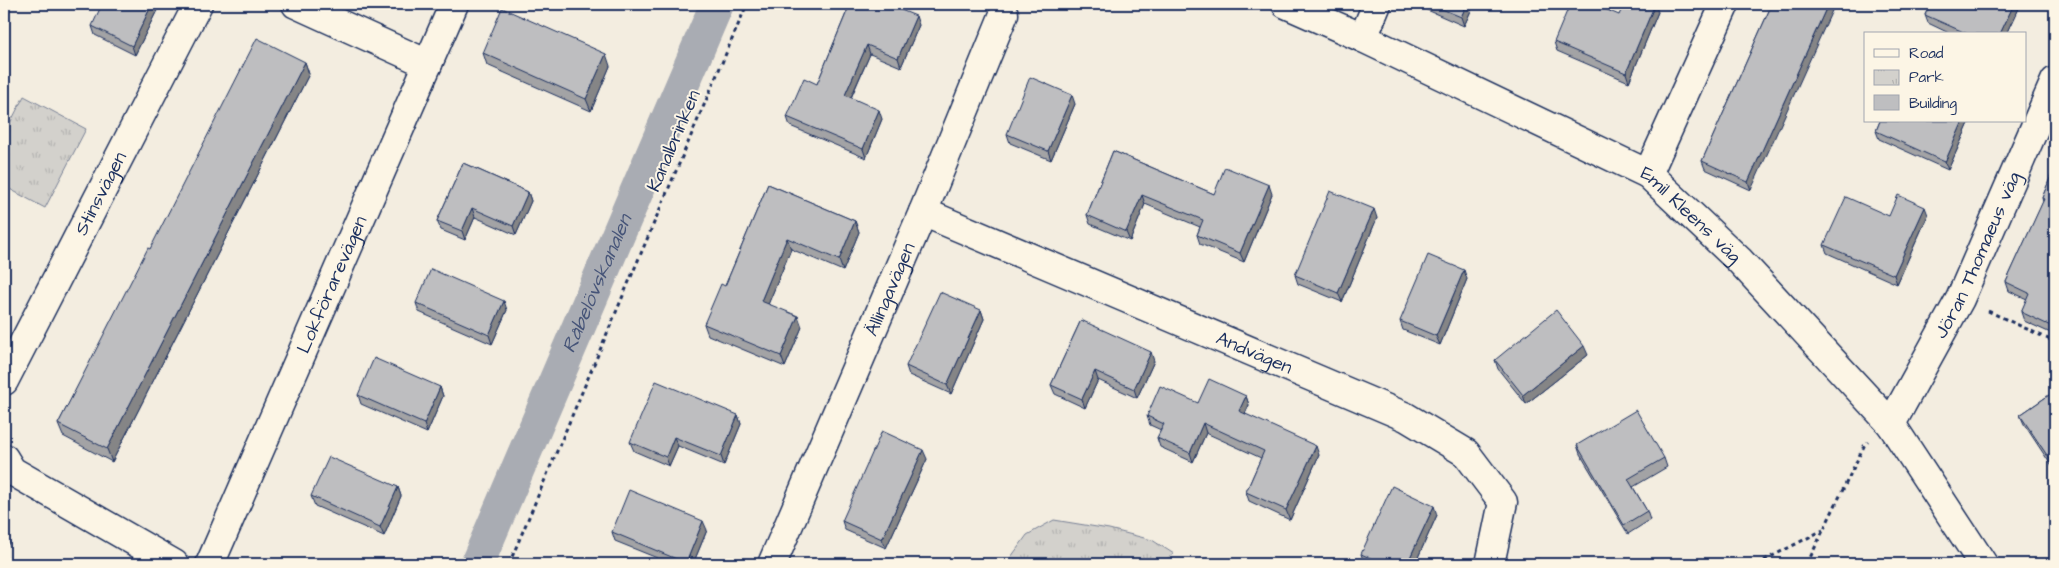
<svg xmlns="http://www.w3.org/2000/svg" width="2059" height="568" viewBox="0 0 2059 568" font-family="'Architects Daughter',sans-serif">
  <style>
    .park { fill: url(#park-tufts); stroke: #778095 }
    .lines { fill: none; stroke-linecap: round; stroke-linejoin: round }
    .canal { stroke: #a9acb3; stroke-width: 34 }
    .minor-casing { stroke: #1b2f5e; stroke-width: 31 }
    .path { stroke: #1b2f5e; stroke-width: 3; stroke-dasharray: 4 4; stroke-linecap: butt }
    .minor { stroke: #fcf5e5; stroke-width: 28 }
    .wall { fill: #a3a3a5; stroke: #1b2f5e }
    .shaded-wall { fill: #858586; stroke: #1b2f5e }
    .building { fill: #bebec0; stroke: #1b2f5e }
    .labels { text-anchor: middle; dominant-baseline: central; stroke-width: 4; stroke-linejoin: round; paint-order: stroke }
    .street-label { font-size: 19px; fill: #1b2f5e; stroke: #fcf5e5 }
    .water-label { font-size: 20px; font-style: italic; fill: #465478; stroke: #fcf5e5 }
  </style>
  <defs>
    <pattern id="park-tufts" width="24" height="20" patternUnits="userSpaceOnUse" patternTransform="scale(1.25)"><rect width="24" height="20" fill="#d3d1cc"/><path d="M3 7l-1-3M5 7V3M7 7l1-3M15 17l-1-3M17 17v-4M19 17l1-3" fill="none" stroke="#b5b4b2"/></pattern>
  </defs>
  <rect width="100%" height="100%" fill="#f3ede0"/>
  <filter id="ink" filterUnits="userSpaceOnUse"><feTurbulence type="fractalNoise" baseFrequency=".02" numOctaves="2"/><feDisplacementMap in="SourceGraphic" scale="10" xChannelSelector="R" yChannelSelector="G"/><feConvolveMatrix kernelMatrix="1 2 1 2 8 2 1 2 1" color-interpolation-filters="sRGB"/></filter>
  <g filter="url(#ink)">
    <!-- park -->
    <g class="park">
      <polygon points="24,96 86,129 45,208 4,186 4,135"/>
      <polygon points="1054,520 1109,529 1152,540 1174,554 1159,564 1006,564 1027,535"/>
    </g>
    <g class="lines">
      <!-- canal -->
      <path class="canal" id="s1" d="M477,564L717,4"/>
      <defs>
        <g id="minor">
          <polyline points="296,4 428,64"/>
          <path id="s2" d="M1286,4L1363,38L1648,174L1740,261L1891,424L1983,564"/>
          <polyline points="1363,38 1377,4"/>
          <polyline points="1648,174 1725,4"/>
          <path id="s3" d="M923,212L1406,417L1466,453L1503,502L1490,564"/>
          <path id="s4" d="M4,381L198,4"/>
          <path id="s5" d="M1891,424L1960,299L2055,81"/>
          <polyline points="4,458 12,471 174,564"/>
          <path id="s6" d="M210,564L454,4"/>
          <path id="s7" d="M772,564L923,212L1004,14"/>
        </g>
      </defs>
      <!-- minor casing -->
      <use href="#minor" class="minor-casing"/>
      <!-- path -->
      <g class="path">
        <polyline points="1988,311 2055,342"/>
        <polyline points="509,564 747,4"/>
        <polyline points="1532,564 1534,559 1557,564"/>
        <polyline points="1757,564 1823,530"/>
        <polyline points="1807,564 1864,446 1868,442"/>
      </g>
      <!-- minor -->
      <use href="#minor" class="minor"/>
    </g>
    <!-- wall -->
    <g class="wall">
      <polygon points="160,4 135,55 95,35 92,26"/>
      <polygon points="850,4 919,25 901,67 870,54 851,98 882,119 866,158 790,126 787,117 817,84"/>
      <polygon points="1417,4 1474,4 1464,26 1418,6"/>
      <polygon points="1772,4 1751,190 1705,169 1702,161"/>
      <polygon points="1930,4 2021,4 2007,34 1951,34 1928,23 1925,15"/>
      <polygon points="1658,12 1629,82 1557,51 1554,42 1619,15"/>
      <polygon points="483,53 610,66 591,111 487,65"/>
      <polygon points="305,62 309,74 112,462 63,436 58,424 150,249"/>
      <polygon points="1075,104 1051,160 1010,143 1007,134"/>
      <polygon points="1880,121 1970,121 1948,170 1879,139 1876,131"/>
      <polygon points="1113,151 1214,194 1272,194 1244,262 1200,244 1197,235 1200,227 1145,204 1130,241 1090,224 1087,215"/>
      <polygon points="463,163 528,192 531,201 516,235 475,217 465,240 441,230 437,221"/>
      <polygon points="2055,166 2055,335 2024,321 2021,312 2027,299 2009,291 2006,282 2043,202 2042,198"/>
      <polygon points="768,184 855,221 859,232 843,271 791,249 768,304 802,327 785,367 708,335 704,324 725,286"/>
      <polygon points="1928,215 1897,284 1827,253 1824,245 1889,216"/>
      <polygon points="1377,218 1342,302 1298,284 1295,275"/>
      <polygon points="1467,279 1440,345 1403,330 1400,321"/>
      <polygon points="416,303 507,310 492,344 419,312"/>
      <polygon points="981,310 984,319 951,394 909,375 906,366"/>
      <polygon points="1081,320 1154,361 1137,398 1098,380 1085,408 1055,394 1051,385"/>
      <polygon points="1588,355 1526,404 1498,369 1495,360"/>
      <polygon points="440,387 443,396 427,433 361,404 358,395"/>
      <polygon points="2055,391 2055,471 2024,424 2020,415"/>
      <polygon points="1246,396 1249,405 1245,414 1319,455 1290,520 1249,501 1246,492 1261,458 1206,433 1193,462 1160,447 1157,438 1161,430 1150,425 1147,416 1198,403"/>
      <polygon points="738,415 741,424 724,465 678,446 669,466 634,451 630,442"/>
      <polygon points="1577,445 1664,458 1667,467 1633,487 1647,511 1650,520 1628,534 1580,454"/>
      <polygon points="927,459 886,548 845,530 842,521"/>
      <polygon points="398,487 401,496 384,536 315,506 311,496"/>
      <polygon points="1437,515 1415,564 1367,564 1364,563 1361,554"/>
      <polygon points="707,530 693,564 672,564 615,541 612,532"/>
    </g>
    <!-- shaded-wall -->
    <g class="shaded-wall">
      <polygon points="152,4 160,4 135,55 132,46"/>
      <polygon points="1467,4 1474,4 1464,26 1461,17"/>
      <polygon points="1655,4 1658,12 1629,82 1626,73"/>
      <polygon points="1828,4 1835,4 1751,190 1748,182"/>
      <polygon points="2014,4 2021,4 2007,34 2000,34"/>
      <polygon points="916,16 919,25 901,67 898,58"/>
      <polygon points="867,45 870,54 848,104 845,95"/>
      <polygon points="606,54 610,66 591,111 586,99"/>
      <polygon points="305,62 309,74 112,462 107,449"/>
      <polygon points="1072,95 1075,104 1051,160 1048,151"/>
      <polygon points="879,110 882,119 866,158 863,149"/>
      <polygon points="1963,121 1970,121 1948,170 1945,162"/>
      <polygon points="1269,185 1272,194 1244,262 1240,253"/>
      <polygon points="528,192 531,201 516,235 513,226"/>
      <polygon points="1142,195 1145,204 1130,241 1126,232"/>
      <polygon points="1925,207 1928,215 1897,284 1894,275"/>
      <polygon points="472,208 475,217 465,240 462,231"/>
      <polygon points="1374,209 1377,218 1342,302 1338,293"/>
      <polygon points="855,221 859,232 843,271 839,260"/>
      <polygon points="787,238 791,249 765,312 761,301"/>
      <polygon points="1464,270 1467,279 1440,345 1436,336"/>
      <polygon points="504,301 507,310 492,344 489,335"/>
      <polygon points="981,310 984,319 951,394 947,385"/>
      <polygon points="798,316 802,327 785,367 781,356"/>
      <polygon points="1584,346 1588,355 1526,404 1523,395"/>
      <polygon points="1151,352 1154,361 1137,398 1134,389"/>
      <polygon points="1095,371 1098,380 1085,408 1082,399"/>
      <polygon points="440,387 443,396 427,433 424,424"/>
      <polygon points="1246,396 1249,405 1242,420 1239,411"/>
      <polygon points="738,415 741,424 724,465 721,456"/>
      <polygon points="1203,423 1206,433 1193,462 1190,453"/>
      <polygon points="674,437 678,446 669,466 666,457"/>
      <polygon points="1316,446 1319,455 1290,520 1286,510"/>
      <polygon points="923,450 927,459 886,548 882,539"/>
      <polygon points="398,487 401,496 384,536 380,527"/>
      <polygon points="1434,506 1437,515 1415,564 1407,564"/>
      <polygon points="703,521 707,530 693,564 687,564 686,563"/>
      <polygon points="5,534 9,543 4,550 4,536"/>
    </g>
    <!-- building -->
    <g class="building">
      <polygon points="102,4 152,4 132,46 92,26"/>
      <polygon points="850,4 886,4 916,16 898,58 867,45 845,95 879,110 863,149 787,117 804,78 817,84"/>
      <polygon points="1430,4 1467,4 1461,17"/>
      <polygon points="1570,4 1593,4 1619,15 1624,4 1655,4 1626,73 1554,42"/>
      <polygon points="1772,4 1828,4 1748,182 1702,161"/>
      <polygon points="1930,4 2014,4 2000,34 1968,34 1925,15"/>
      <polygon points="502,8 606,54 586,99 483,53"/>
      <polygon points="257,38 305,62 107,449 58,424 148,248 150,249"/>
      <polygon points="1030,77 1072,95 1048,151 1007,134"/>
      <polygon points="1880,121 1963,121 1945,162 1876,131"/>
      <polygon points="1113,151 1214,194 1225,167 1269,185 1240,253 1197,235 1203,220 1142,195 1126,232 1087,215"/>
      <polygon points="463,163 528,192 513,226 472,208 462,231 437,221"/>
      <polygon points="2055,166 2055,328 2021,312 2029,293 2006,282 2044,199 2042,198"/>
      <polygon points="768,184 855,221 839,260 787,238 761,301 798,316 781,356 704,324 721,284 725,286"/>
      <polygon points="1330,191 1374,209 1338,293 1295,275"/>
      <polygon points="1898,195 1925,207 1894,275 1824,245 1846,197 1889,216"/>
      <polygon points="1428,255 1464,270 1436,336 1400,321"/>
      <polygon points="431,269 504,301 489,335 416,303"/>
      <polygon points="940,292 981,310 947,385 906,366"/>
      <polygon points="1556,310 1584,346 1523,395 1495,360"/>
      <polygon points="1081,320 1151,352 1134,389 1095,371 1082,399 1051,385"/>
      <polygon points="374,358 440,387 424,424 358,395"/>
      <polygon points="1209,379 1246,396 1239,411 1316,446 1286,510 1246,492 1264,451 1203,423 1190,453 1157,438 1164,424 1147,416 1160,386 1198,403"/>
      <polygon points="656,381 738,415 721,456 674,437 666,457 630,442"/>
      <polygon points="2055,391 2055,467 2020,415"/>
      <polygon points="1636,410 1664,458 1628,479 1647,511 1624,525 1577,445"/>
      <polygon points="882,431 923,450 882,539 842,521"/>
      <polygon points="329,457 398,487 380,527 311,496"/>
      <polygon points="1392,486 1434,506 1407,564 1384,564 1361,554"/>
      <polygon points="629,490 703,521 686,563 612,532"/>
      <polygon points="90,560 97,564 87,564"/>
    </g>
  </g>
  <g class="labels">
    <!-- street labels -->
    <g class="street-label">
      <text transform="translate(674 141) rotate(-67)">Kanalbrinken</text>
      <text stroke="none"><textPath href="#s4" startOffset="211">Stinsvägen</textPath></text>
      <text stroke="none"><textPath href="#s2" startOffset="459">Emil Kleens väg</textPath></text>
      <text stroke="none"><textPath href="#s5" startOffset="190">Jöran Thomaeus väg</textPath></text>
      <text stroke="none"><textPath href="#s6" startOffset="305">Lokförarevägen</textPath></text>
      <text stroke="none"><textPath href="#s7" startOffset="299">Ällingavägen</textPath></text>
      <text stroke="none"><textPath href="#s3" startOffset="360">Andvägen</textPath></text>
    </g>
    <!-- water labels -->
    <g class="water-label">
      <text stroke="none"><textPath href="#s1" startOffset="305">Råbelövskanalen</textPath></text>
    </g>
  </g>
  <!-- margin -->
  <rect width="2059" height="568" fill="none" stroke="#fcf5e5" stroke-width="20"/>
  <rect x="10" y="10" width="2039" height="548" fill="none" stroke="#1b2f5e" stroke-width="2" filter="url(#ink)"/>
  <!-- legend -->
  <rect x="1864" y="32" width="162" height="90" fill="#fcf5e5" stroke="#a2a6af"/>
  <rect x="1874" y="49" width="25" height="8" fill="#fcf5e5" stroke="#a2a6af"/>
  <text x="1909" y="58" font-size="15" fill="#1b2f5e">Road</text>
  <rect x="1874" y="70" width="25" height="15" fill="url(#park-tufts)" stroke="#a2a6af"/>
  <text x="1909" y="82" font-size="15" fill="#1b2f5e">Park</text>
  <rect x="1874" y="95" width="25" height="15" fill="#bebec0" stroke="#a2a6af"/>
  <text x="1909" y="108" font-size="15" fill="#1b2f5e">Building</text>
</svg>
